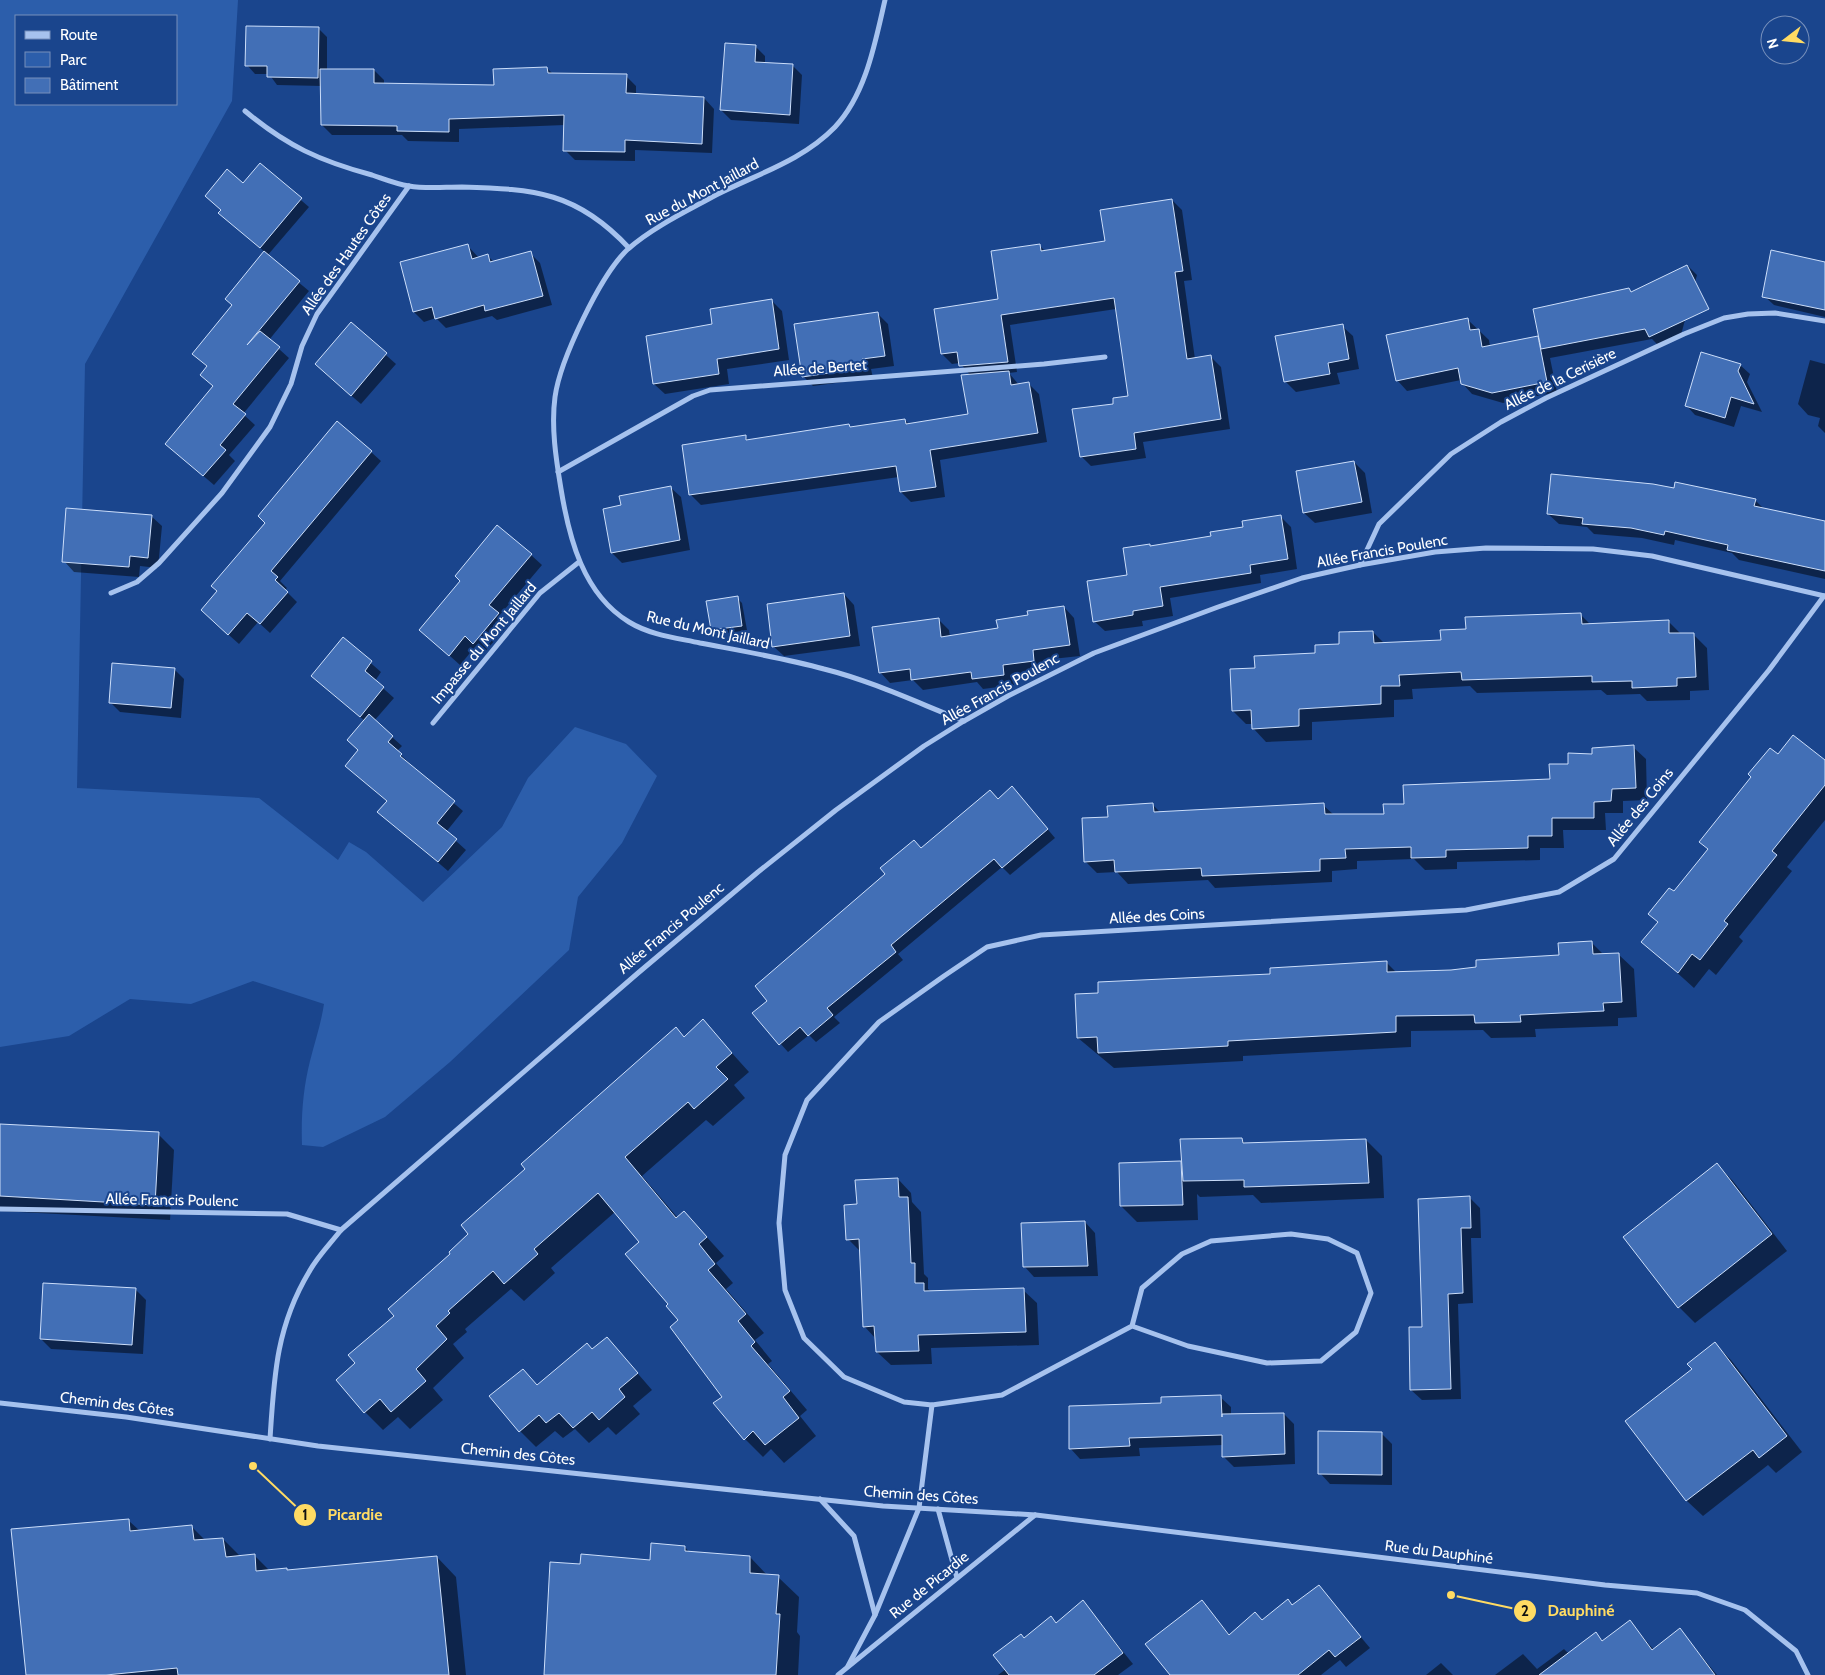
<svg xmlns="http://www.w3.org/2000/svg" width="1825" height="1675" viewBox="0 0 1825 1675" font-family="Cabin,sans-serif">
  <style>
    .green { fill: #2c5eab; fill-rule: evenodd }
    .shadow { fill: #0007 }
    .building { fill: #426fb6; stroke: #ccdefa }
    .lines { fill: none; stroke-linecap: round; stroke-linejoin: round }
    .minor { stroke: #a6c2ee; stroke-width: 5 }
    .labels { text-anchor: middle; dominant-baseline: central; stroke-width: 4; stroke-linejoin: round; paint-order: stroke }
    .street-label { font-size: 15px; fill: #fff; stroke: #1a458d }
    .leader { fill: none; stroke: #ffdb63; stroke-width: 2 }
    .callout-dot { fill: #ffdb63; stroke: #1a458d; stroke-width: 2 }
    .mark-label { font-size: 15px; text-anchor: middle; font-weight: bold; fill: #111 }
    .callout-label { font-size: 16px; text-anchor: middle; font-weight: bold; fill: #ffdb63; stroke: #1a458d; stroke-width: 4; stroke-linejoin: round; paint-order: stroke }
  </style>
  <rect width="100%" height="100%" fill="#1a458d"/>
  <!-- green -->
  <path class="green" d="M0,0H238L232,101L85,364L77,788L259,798L338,860L349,842L366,852L423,902L502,827L528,778L575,727L626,744L657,776L622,843L578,897L569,950L450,1062L385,1117L323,1147L302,1145C301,1116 303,1089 310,1061C315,1041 321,1024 324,1004L253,981L191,1004L130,999L69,1036L0,1047ZM16,16H176V104H16Z"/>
  <!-- shadow -->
  <g class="shadow">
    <polygon points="318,28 327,37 327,70 374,70 384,80 384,85 495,86 547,68 553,74 626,76 636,86 636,95 704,98 714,109 712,153 635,150 635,161 575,160 565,150 565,125 459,129 459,142 408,141 402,135 332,135 322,125 322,86 277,85 269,74 255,74 247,65"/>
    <polygon points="755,46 765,56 765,64 792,65 802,75 799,124 731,120 721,110"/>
    <polygon points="260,165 309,207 267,256 309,291 269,340 289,358 243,414 255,425 229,455 235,461 214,485 166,444 214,387 201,375 208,367 193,354 234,305 265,252 227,220 243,185"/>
    <polygon points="1172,200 1182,210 1192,280 1184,281 1195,359 1211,357 1221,367 1230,429 1143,442 1146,458 1091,466 1081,456 1114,405 1129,397 1116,309 1010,325 1017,372 1009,373 1019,385 1029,384 1039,394 1047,442 940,460 945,497 911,502 901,492 899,477 701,505 691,495 745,437 750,441 849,426 851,428 905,420 909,424 969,415 970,375 960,363 952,364 942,354 1000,300 1039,245 1045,251 1106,242"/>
    <polygon points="468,246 479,258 488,256 494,262 530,253 540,263 552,305 497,320 492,316 446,328 436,318 424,322 414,312"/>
    <polygon points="1825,263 1825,317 1774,305 1763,295"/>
    <polygon points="1688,266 1697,275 1681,335 1659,346 1652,339 1550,358 1557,392 1503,403 1472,394 1462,383 1461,380 1407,391 1397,380 1467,319 1489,340 1490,347 1538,337 1540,340 1629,290 1632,293"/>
    <polygon points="772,301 782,311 789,360 727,369 729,384 665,394 654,384 713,325"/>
    <polygon points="878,314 888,324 894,366 871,369 873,378 813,386 803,376"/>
    <polygon points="351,324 396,364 361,404 326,374"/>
    <polygon points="1342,326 1353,336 1359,369 1337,373 1340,384 1296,392 1285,381"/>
    <polygon points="1810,360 1825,364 1825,433 1818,426 1820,418 1808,415 1798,404"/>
    <polygon points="1740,365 1750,374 1747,382 1762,412 1741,406 1734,427 1695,415 1686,405"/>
    <polygon points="371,452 381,461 280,581 287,588 285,590 297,602 270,633 258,622 239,644 212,620 218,592 267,524"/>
    <polygon points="1354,462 1365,473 1372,513 1315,523 1304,513 1297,472"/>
    <polygon points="670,487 681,497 690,550 622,563 612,553 622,506"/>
    <polygon points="1675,490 1755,500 1764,509 1825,521 1825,579 1739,560 1732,553 1675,540 1674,545 1642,538 1594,534 1587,527 1559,524 1548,514"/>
    <polygon points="151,516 162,526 158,568 140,566 139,577 74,572 64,561"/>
    <polygon points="1280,516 1291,527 1297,569 1260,575 1261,583 1170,598 1173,616 1142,621 1143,626 1105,631 1094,621 1150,545 1152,547 1212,537"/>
    <polygon points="531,555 542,565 499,616 508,625 484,653 476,646 460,665 421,630"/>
    <polygon points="844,594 854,605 860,646 784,656 773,646"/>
    <polygon points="737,598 742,603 747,630 717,635 712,630"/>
    <polygon points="1064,607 1074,618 1080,656 1043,660 1044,671 1012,676 1014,685 983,689 977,682 923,690 913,680 890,683 880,672 938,619 949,630 950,637 999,630 1029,616"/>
    <polygon points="1580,614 1591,625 1668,621 1681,634 1693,634 1707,648 1709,690 1690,691 1690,700 1647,701 1640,694 1607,695 1601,690 1477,693 1470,686 1412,689 1413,699 1394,700 1394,717 1312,722 1312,740 1266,742 1253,728 1253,724 1246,724 1233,711 1256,669 1316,654 1373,632 1385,644 1442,641 1467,630"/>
    <polygon points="343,639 381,672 375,681 394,698 374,721 402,746 397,751 410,764 409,765 463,811 446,832 466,850 448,871 379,812 388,802 356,775 365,721 323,686"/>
    <polygon points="174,669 184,679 181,718 120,712 110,702"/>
    <polygon points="1633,747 1646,759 1647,800 1623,801 1623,813 1605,813 1606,830 1563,830 1564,848 1540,848 1540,860 1457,862 1457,869 1425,870 1414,859 1357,861 1357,869 1332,871 1332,882 1215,888 1208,880 1128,884 1117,872 1097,873 1085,861 1109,818 1152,804 1161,813 1323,805 1334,815 1385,815 1406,805 1551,780 1570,765 1593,755"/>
    <polygon points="1778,756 1825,762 1825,820 1787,867 1792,871 1739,937 1743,941 1716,975 1709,969 1694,988 1643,942 1659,923 1650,914 1674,893 1709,850 1701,842"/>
    <polygon points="1020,796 1055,838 1010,875 1002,867 898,954 903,960 834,1017 840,1023 816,1042 809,1035 788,1052 754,1014 921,849 998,800"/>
    <polygon points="1592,943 1604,955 1618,954 1634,969 1637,1017 1618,1018 1618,1026 1535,1029 1536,1037 1491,1038 1483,1030 1411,1031 1411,1047 1243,1056 1243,1061 1114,1068 1078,1038 1100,994 1387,963 1397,973 1477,969 1560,956"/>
    <polygon points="703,1021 749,1072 734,1085 745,1098 713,1126 706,1120 642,1176 678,1218 684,1212 724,1256 716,1263 733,1283 726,1289 764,1333 755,1340 772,1361 768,1364 807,1410 800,1416 816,1436 784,1463 771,1449 763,1457 745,1439 723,1397 670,1305 640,1242 615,1212 551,1268 555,1273 524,1301 511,1289 465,1329 467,1332 453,1344 464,1358 433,1388 443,1400 410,1429 398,1417 383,1430 365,1412 357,1364 395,1316 452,1254"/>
    <polygon points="0,1125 158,1134 174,1150 170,1220 0,1211"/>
    <polygon points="1241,1139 1247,1145 1366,1140 1382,1156 1384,1198 1261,1203 1253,1195 1200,1197 1197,1194 1198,1220 1137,1222 1121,1206 1180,1163 1183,1166"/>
    <polygon points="1717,1165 1733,1181 1787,1251 1695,1323 1679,1307 1624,1237"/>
    <polygon points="898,1179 911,1193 912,1202 921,1212 924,1274 928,1278 928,1289 932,1292 1023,1290 1037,1303 1039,1345 931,1348 932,1364 891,1365 877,1352 876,1339 864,1326 861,1252 848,1239 859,1205"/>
    <polygon points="1470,1198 1480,1208 1481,1238 1471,1238 1473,1303 1458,1304 1461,1399 1422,1400 1411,1390 1423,1328"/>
    <polygon points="1085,1222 1095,1233 1098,1276 1034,1277 1024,1266"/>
    <polygon points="135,1289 146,1300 143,1354 51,1349 41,1339"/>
    <polygon points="607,1338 652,1390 633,1406 640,1414 616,1435 608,1427 589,1443 575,1429 563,1438 555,1431 536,1447 520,1431 523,1370 538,1386 592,1350"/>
    <polygon points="1715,1344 1731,1360 1802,1452 1776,1473 1768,1465 1703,1516 1687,1501 1627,1421 1693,1370"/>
    <polygon points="1220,1397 1231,1407 1231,1415 1284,1414 1294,1424 1295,1464 1234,1467 1223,1456 1223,1445 1139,1448 1140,1456 1080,1459 1070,1448 1162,1404"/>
    <polygon points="1381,1433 1392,1444 1392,1485 1330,1484 1320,1473"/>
    <polygon points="128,1520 140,1531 192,1527 206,1541 223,1539 240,1556 254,1555 270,1571 286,1569 289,1571 437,1557 456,1577 466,1675 28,1675"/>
    <polygon points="685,1547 690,1553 750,1557 768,1576 778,1577 799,1597 797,1632 800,1636 798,1675 545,1675 581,1566 651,1562"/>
    <polygon points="1318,1586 1370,1648 1346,1667 1340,1660 1321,1675 1172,1675 1201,1602 1230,1635 1262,1621 1288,1601 1293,1606"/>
    <polygon points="1083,1602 1133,1664 1118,1675 998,1675 1006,1669 1025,1639 1051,1618 1057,1624"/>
    <polygon points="1630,1622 1654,1650 1680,1630 1717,1675 1495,1675 1523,1654 1537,1669 1564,1649 1569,1654 1596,1634 1603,1641"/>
    <polygon points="1441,1663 1453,1675 1426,1675"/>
  </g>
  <!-- building -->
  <g class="building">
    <polygon points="246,26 319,27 318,78 267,77 267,66 245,66"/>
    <polygon points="725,43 756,45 755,62 793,64 790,115 720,110"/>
    <polygon points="547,67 548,73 627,74 626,93 704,97 702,144 625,140 625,152 563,151 564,115 449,119 449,132 397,131 397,126 321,125 320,69 374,69 374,83 494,85 493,69"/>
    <polygon points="260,163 302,198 260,248 218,213 221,210 205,196 227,169 243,183"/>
    <polygon points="1172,199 1183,271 1175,272 1187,359 1211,355 1221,419 1134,433 1136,449 1080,457 1072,409 1113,404 1113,398 1128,396 1114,298 1001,315 1008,362 959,366 957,352 941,354 934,309 998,299 991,251 1040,244 1041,251 1105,241 1100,210"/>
    <polygon points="468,244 472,259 488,254 490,262 531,251 543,296 485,311 484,305 435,319 432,307 413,312 400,262"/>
    <polygon points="1771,250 1825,262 1825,310 1762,297"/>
    <polygon points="264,251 300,281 247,345 260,331 280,347 233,404 246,414 220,445 226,450 203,476 165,444 213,386 200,375 207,366 192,354 232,305 225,299"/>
    <polygon points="1687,265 1709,309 1649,337 1645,329 1541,349 1533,309 1629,288 1631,292"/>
    <polygon points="772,299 779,349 717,359 719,374 653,384 646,336 712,324 710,309"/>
    <polygon points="878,312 885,356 862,359 863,368 802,377 794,324"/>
    <polygon points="1468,318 1470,330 1479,329 1482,347 1538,336 1547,382 1492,393 1461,384 1458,368 1396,381 1386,335"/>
    <polygon points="351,322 387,353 351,396 315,364"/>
    <polygon points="1343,324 1349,359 1328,363 1330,374 1284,382 1275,336"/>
    <polygon points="1701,352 1741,364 1738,371 1754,404 1731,397 1725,418 1685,406"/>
    <polygon points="1009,371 1011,385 1029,382 1038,433 930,450 936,487 900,492 896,466 689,495 682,445 746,435 746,440 849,424 850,427 905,419 906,424 968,414 961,375"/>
    <polygon points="337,421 372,451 271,571 278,577 275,580 288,592 260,624 247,613 228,635 201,610 217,591 211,586 265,523 258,516"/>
    <polygon points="1354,461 1362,502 1303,513 1296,471"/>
    <polygon points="1551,474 1653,484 1674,488 1675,482 1756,499 1754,506 1825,521 1825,571 1727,550 1728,545 1665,531 1664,535 1631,528 1582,524 1583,518 1547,514"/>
    <polygon points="671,486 680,540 611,553 603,509 621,505 619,496"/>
    <polygon points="66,508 152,515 148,558 130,556 129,567 62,562"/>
    <polygon points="1281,515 1288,559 1250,565 1251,573 1160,587 1163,606 1133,611 1133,615 1093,622 1087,581 1127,575 1123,548 1150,544 1150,546 1211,536 1210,532 1243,527 1242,521"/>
    <polygon points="497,525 532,554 489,605 499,613 473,644 465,636 449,656 419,630 460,581 455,576"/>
    <polygon points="844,593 850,636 772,647 767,604"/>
    <polygon points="738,596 742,626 711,630 706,601"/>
    <polygon points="1064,606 1070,645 1033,650 1034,661 1003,665 1004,675 972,679 971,672 911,680 910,669 879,673 872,627 939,618 941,637 998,628 996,620 1028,615 1027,611"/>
    <polygon points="1581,613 1582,624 1669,620 1669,633 1694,633 1696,677 1677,678 1677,686 1632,688 1632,681 1592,682 1592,676 1462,680 1461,672 1399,675 1400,686 1381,686 1381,704 1299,709 1299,726 1252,729 1251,710 1232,711 1230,669 1255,668 1254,656 1315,653 1315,645 1339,644 1339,632 1373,631 1374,643 1441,640 1440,630 1466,629 1465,617"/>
    <polygon points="343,637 372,661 365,671 384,687 360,717 311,676"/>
    <polygon points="112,663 175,668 171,708 109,703"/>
    <polygon points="369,714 393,736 388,742 402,754 400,756 455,801 437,823 457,839 438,862 377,812 387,801 345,766 358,750 347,740"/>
    <polygon points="1793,735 1825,760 1825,785 1772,851 1777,855 1724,921 1728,924 1700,960 1692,954 1678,973 1641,942 1658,922 1648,914 1669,888 1674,891 1708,849 1699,842 1751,777 1748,774 1770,748 1778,754"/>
    <polygon points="1634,745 1636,788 1612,789 1611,801 1594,802 1594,818 1552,818 1552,836 1528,836 1528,848 1446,850 1446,857 1411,858 1411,847 1345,849 1346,858 1320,859 1320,871 1202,876 1201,868 1115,872 1114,860 1084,862 1082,818 1108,817 1107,806 1153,803 1154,812 1324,803 1325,814 1384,814 1383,804 1404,804 1403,785 1550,779 1549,764 1568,764 1568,753 1592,754 1592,748"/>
    <polygon points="1012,786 1048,829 1002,868 994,859 891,945 896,952 827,1008 833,1015 808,1036 800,1027 779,1045 752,1013 767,1001 755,986 885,874 880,868 914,840 921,848 990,790 998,799"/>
    <polygon points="1592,941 1593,954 1619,953 1622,1002 1603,1003 1604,1011 1520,1015 1521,1022 1475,1023 1474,1015 1396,1016 1396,1032 1228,1041 1228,1046 1098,1053 1097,1037 1077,1038 1075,994 1098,993 1098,982 1270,974 1270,968 1387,961 1387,972 1451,970 1476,967 1476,960 1559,955 1558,943"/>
    <polygon points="703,1019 732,1053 716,1067 728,1079 694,1109 688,1102 625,1157 676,1218 684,1211 707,1237 699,1244 715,1264 708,1270 746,1314 738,1321 755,1342 751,1346 790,1391 783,1397 799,1418 765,1445 753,1431 744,1440 713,1403 722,1397 670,1327 678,1320 666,1306 668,1304 625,1254 639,1242 598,1193 534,1249 538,1254 504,1284 493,1271 448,1311 450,1313 436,1326 447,1339 416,1369 426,1381 391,1412 380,1399 364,1413 336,1380 355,1363 348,1355 394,1316 388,1309 450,1254 449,1252 468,1234 461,1225 525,1169 521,1164 676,1027 684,1037"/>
    <polygon points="0,1124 159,1132 155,1205 0,1196"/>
    <polygon points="1242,1138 1243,1143 1366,1139 1369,1183 1244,1187 1244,1180 1183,1181 1180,1139"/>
    <polygon points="1181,1161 1183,1205 1120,1206 1119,1163"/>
    <polygon points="1717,1163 1772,1234 1678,1308 1623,1237"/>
    <polygon points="898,1178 899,1197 908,1197 911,1263 915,1263 915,1283 924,1283 924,1291 1024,1288 1026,1332 918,1335 919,1351 876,1352 874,1326 863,1327 859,1239 846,1240 844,1205 857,1204 855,1180"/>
    <polygon points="1470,1196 1471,1228 1461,1228 1463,1293 1448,1294 1451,1389 1410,1390 1409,1327 1422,1327 1418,1199"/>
    <polygon points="1085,1221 1088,1266 1023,1267 1021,1223"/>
    <polygon points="43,1283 136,1288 132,1345 40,1339"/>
    <polygon points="607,1337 638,1373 619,1389 625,1397 599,1420 592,1412 573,1428 559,1413 546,1423 539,1415 519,1432 489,1396 523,1369 537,1385 587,1343 592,1349"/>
    <polygon points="1715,1342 1787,1436 1759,1458 1753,1450 1686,1501 1625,1421 1692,1369 1687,1364"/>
    <polygon points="1221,1395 1222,1417 1222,1414 1284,1413 1285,1454 1222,1457 1222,1435 1129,1438 1130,1446 1069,1449 1069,1406 1161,1403 1161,1397"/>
    <polygon points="1318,1431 1382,1432 1382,1475 1318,1474"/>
    <polygon points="129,1519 130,1531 192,1525 194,1540 223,1538 226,1557 255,1554 256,1571 287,1568 287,1570 437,1556 449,1675 178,1675 177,1668 106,1675 26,1675 11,1529"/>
    <polygon points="651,1543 685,1546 685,1551 750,1556 750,1573 779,1575 776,1614 780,1614 776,1675 544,1675 550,1562 580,1564 581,1554 650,1560"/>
    <polygon points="1319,1585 1361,1637 1335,1657 1329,1650 1298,1675 1170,1675 1145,1644 1202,1600 1229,1635 1255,1612 1262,1620 1288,1599 1292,1605"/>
    <polygon points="1083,1600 1123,1653 1094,1675 1009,1675 993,1655 1021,1634 1024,1638 1051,1616 1056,1623"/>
    <polygon points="1630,1620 1652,1650 1680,1628 1715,1675 1539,1675 1596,1632 1602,1641"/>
  </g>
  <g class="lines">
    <!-- minor -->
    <g class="minor">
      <path d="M885,0C875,43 866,94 835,127C802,161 757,174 716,195C687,211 653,227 628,249C601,274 560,360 555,397C551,427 556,459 561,489C569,538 583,594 629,622C650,635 677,638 700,643C742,651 784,658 824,669C872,681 918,703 964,721"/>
      <path d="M245,111C287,146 320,161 372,175C384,179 396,184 409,186C425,189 444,187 462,187C535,189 577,192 629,248"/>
      <polyline points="558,472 693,396 710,390 1044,364 1105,357"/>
      <polyline points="1360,565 1379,524 1451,454 1501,422 1546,398 1684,334 1724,318 1748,314 1775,313 1825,321"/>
      <polyline points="111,593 137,582 159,563 222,493 270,427 291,384 302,346 317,314 409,186"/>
      <polyline points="433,723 540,593 579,562"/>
      <polyline points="0,1209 287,1214 341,1230"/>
      <polyline points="1132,1326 1188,1346 1267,1363 1321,1361 1356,1332 1371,1293 1357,1253 1328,1239 1291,1234 1211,1241 1182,1254 1142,1288 1132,1326 1002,1395 932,1405 904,1402 844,1377 804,1338 785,1290 779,1223 785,1155 807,1100 879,1022 944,976 987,947 1041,935 1466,910 1559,892 1614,859 1769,670 1824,596"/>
      <polyline points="0,1403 126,1417 318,1446 883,1506 1036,1515 1605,1585 1697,1593 1745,1610 1796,1651 1808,1675"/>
      <path d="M270,1439C274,1377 276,1327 309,1272C317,1257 330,1244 341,1230L638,973L758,872L836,810L924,746L964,721L1008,696L1094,653L1218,607L1302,578L1360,565L1435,552L1486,548L1593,549L1652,556L1825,596"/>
      <polyline points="820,1499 854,1536 875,1615 848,1666"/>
      <polyline points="938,1509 957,1578"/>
      <polyline points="875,1615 919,1508 932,1405"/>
      <polyline points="838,1675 1035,1515"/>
    </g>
  </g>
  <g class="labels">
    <!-- street labels -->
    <g class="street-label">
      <text transform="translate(702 192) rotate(-28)">Rue du Mont Jaillard</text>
      <text transform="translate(346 254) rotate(-55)">Allée des Hautes Côtes</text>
      <text transform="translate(820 368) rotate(-4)">Allée de Bertet</text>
      <text transform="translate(1560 379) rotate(-26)">Allée de la Cerisière</text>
      <text transform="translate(1382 551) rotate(-10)">Allée Francis Poulenc</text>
      <text transform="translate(708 630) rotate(13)">Rue du Mont Jaillard</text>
      <text transform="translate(484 643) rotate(-50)">Impasse du Mont Jaillard</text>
      <text transform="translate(1000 689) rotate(-29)">Allée Francis Poulenc</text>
      <text transform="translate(1640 807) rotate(-51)">Allée des Coins</text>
      <text transform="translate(1157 916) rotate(-3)">Allée des Coins</text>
      <text transform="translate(671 928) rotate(-40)">Allée Francis Poulenc</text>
      <text transform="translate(172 1200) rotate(1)">Allée Francis Poulenc</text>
      <text transform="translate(117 1404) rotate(7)">Chemin des Côtes</text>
      <text transform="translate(518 1454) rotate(6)">Chemin des Côtes</text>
      <text transform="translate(921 1495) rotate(4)">Chemin des Côtes</text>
      <text transform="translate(1439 1552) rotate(7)">Rue du Dauphiné</text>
      <text transform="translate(929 1585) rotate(-39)">Rue de Picardie</text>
    </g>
  </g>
  <!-- callouts -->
  <path class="leader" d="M253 1466L305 1515M1451 1595L1525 1611"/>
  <g class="callout-dot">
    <circle cx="253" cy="1466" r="5"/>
    <circle cx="1451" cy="1595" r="5"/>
    <circle cx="305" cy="1515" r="12"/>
    <circle cx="1525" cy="1611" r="12"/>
  </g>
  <g class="mark-label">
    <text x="305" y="1520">1</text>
    <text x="1525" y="1616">2</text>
  </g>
  <g class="callout-label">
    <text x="355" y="1520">Picardie</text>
    <text x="1581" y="1616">Dauphiné</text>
  </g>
  <!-- legend -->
  <rect x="15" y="15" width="162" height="90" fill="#1a458d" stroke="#768fbb"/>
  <rect x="25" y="31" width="25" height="8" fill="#a6c2ee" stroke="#768fbb"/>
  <text x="60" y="40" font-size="15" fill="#ffffff">Route</text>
  <rect x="25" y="52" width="25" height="15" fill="#2c5eab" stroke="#768fbb"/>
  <text x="60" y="65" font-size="15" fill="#ffffff">Parc</text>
  <rect x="25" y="78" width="25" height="15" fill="#426fb6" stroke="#768fbb"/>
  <text x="60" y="90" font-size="15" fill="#ffffff">Bâtiment</text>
  <!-- north arrow -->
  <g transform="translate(1785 40) rotate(254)"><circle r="24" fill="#1a458d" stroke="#768fbb"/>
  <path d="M0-4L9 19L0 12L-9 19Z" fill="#ffdb63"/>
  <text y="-8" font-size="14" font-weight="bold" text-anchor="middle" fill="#ffffff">N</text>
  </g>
</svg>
